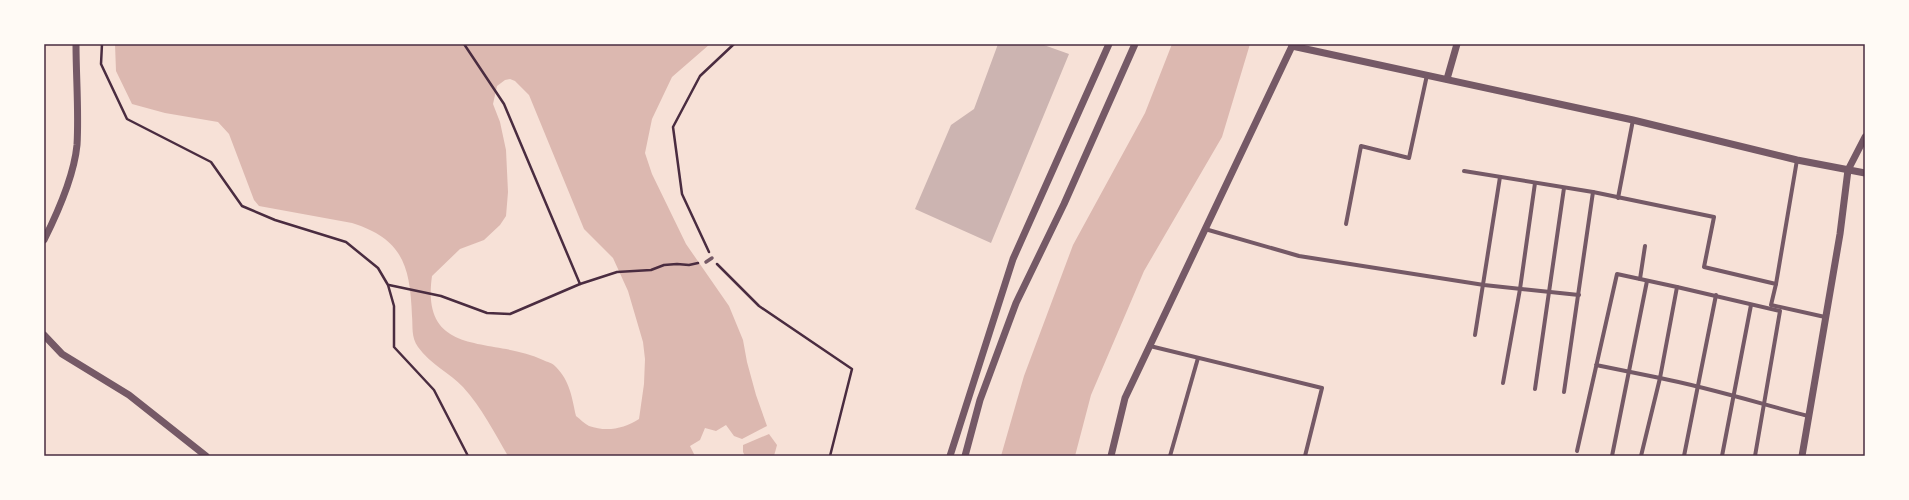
<svg xmlns="http://www.w3.org/2000/svg" width="1909" height="500" viewBox="0 0 1909 500" font-family="Bitter,serif">
  <style>
    .water { fill: #dcb8b0; fill-rule: evenodd }
    .building { fill: #ccb4b1 }
    .lines { fill: none; stroke-linecap: round; stroke-linejoin: round }
    .path { stroke: #4a2c40; stroke-width: 2.5 }
    .pedestrian { stroke: #755966; stroke-width: 3.5 }
    .minor { stroke: #755966; stroke-width: 4 }
    .tertiary { stroke: #755966; stroke-width: 7 }
    .neatline { fill: none; stroke: #4a2c40; stroke-width: 1.5 }
  </style>
  <rect width="100%" height="100%" fill="#f7e1d7"/>
  <!-- water -->
  <g class="water">
    <path d="M115,44H710L672,77L652,119L645,153L652,174L686,244L729,306L743,340L747,362L756,395L767,426L742,439L734,436L726,425L716,431L705,428L700,440L690,446L695,456H508C494,432 482,408 463,387C450,373 430,364 418,347C411,337 413,327 412,316C410,266 403,239 352,223L259,206L254,200L229,134L218,122L165,113L132,104L116,71ZM510,79L515,81L529,95L584,229L613,258L628,291L643,342L645,359L644,384L639,419C624,429 606,432 589,426C585,424 580,419 576,416C572,398 570,381 556,367C553,363 547,362 543,360C494,336 420,360 432,276L460,249L484,240L500,225L506,216L508,192L506,150L500,122L493,104L497,86L505,80Z"/>
    <polygon points="1172,44 1250,44 1222,137 1144,271 1091,395 1075,456 1001,456 1024,376 1073,245 1145,113"/>
    <polygon points="769,434 777,445 774,456 745,456 743,452 743,445"/>
  </g>
  <!-- building -->
  <polygon class="building" points="998,44 1041,44 1069,54 991,243 915,209 951,125 974,109"/>
  <g class="lines">
    <!-- path -->
    <g class="path">
      <polyline points="102,44 101,64 127,119 211,162 242,206 275,220 346,242 378,268 388,285 394,306 394,347 434,390 468,456"/>
      <polyline points="464,44 504,104 580,284"/>
      <polyline points="709,252 682,194 673,127 700,76 734,44"/>
      <polyline points="717,264 759,306 852,369 830,456"/>
      <polyline points="389,285 441,296 487,313 510,314 580,284 617,272 651,270 664,265 677,264 689,265 698,263"/>
    </g>
    <!-- pedestrian -->
    <polyline class="pedestrian" points="706,262 712,258"/>
    <!-- minor -->
    <g class="minor">
      <polyline points="1464,171 1593,192 1714,217 1704,267 1776,284 1771,305 1825,317"/>
      <polyline points="1618,198 1633,120"/>
      <polyline points="1346,224 1361,146 1409,158 1427,75"/>
      <polyline points="1205,229 1299,256 1484,285 1579,295"/>
      <polyline points="1640,279 1645,246"/>
      <polyline points="1776,284 1797,160"/>
      <polyline points="1677,287 1780,311 1755,456"/>
      <polyline points="1475,335 1500,177"/>
      <polyline points="1150,346 1322,388 1305,456"/>
      <polyline points="1503,383 1520,289 1535,183"/>
      <polyline points="1535,389 1564,188"/>
      <polyline points="1564,392 1593,192"/>
      <polyline points="1577,451 1617,274 1677,287 1660,378 1596,365"/>
      <polyline points="1170,456 1198,358"/>
      <polyline points="1612,456 1647,281"/>
      <path d="M1641,456L1660,378C1710,388 1758,403 1808,416"/>
      <polyline points="1684,456 1716,295"/>
      <polyline points="1722,456 1751,305"/>
    </g>
    <!-- tertiary -->
    <g class="tertiary">
      <polyline points="1292,46 1633,120 1797,160 1865,173"/>
      <polyline points="1447,79 1457,44"/>
      <path d="M44,240C58,212 74,176 77,145C79,112 76,77 76,44"/>
      <polyline points="44,335 62,354 129,395 206,456"/>
      <polyline points="950,456 1013,259 1109,44"/>
      <polyline points="965,456 980,400 1016,303 1064,204 1135,44"/>
      <polyline points="1111,456 1125,398 1293,44"/>
      <polyline points="1802,456 1840,234 1848,170 1865,137"/>
    </g>
  </g>
  <!-- border -->
  <rect width="1909" height="500" fill="none" stroke="#fffaf5" stroke-width="90"/>
  <rect x="45" y="45" width="1819" height="410" class="neatline"/>
</svg>
